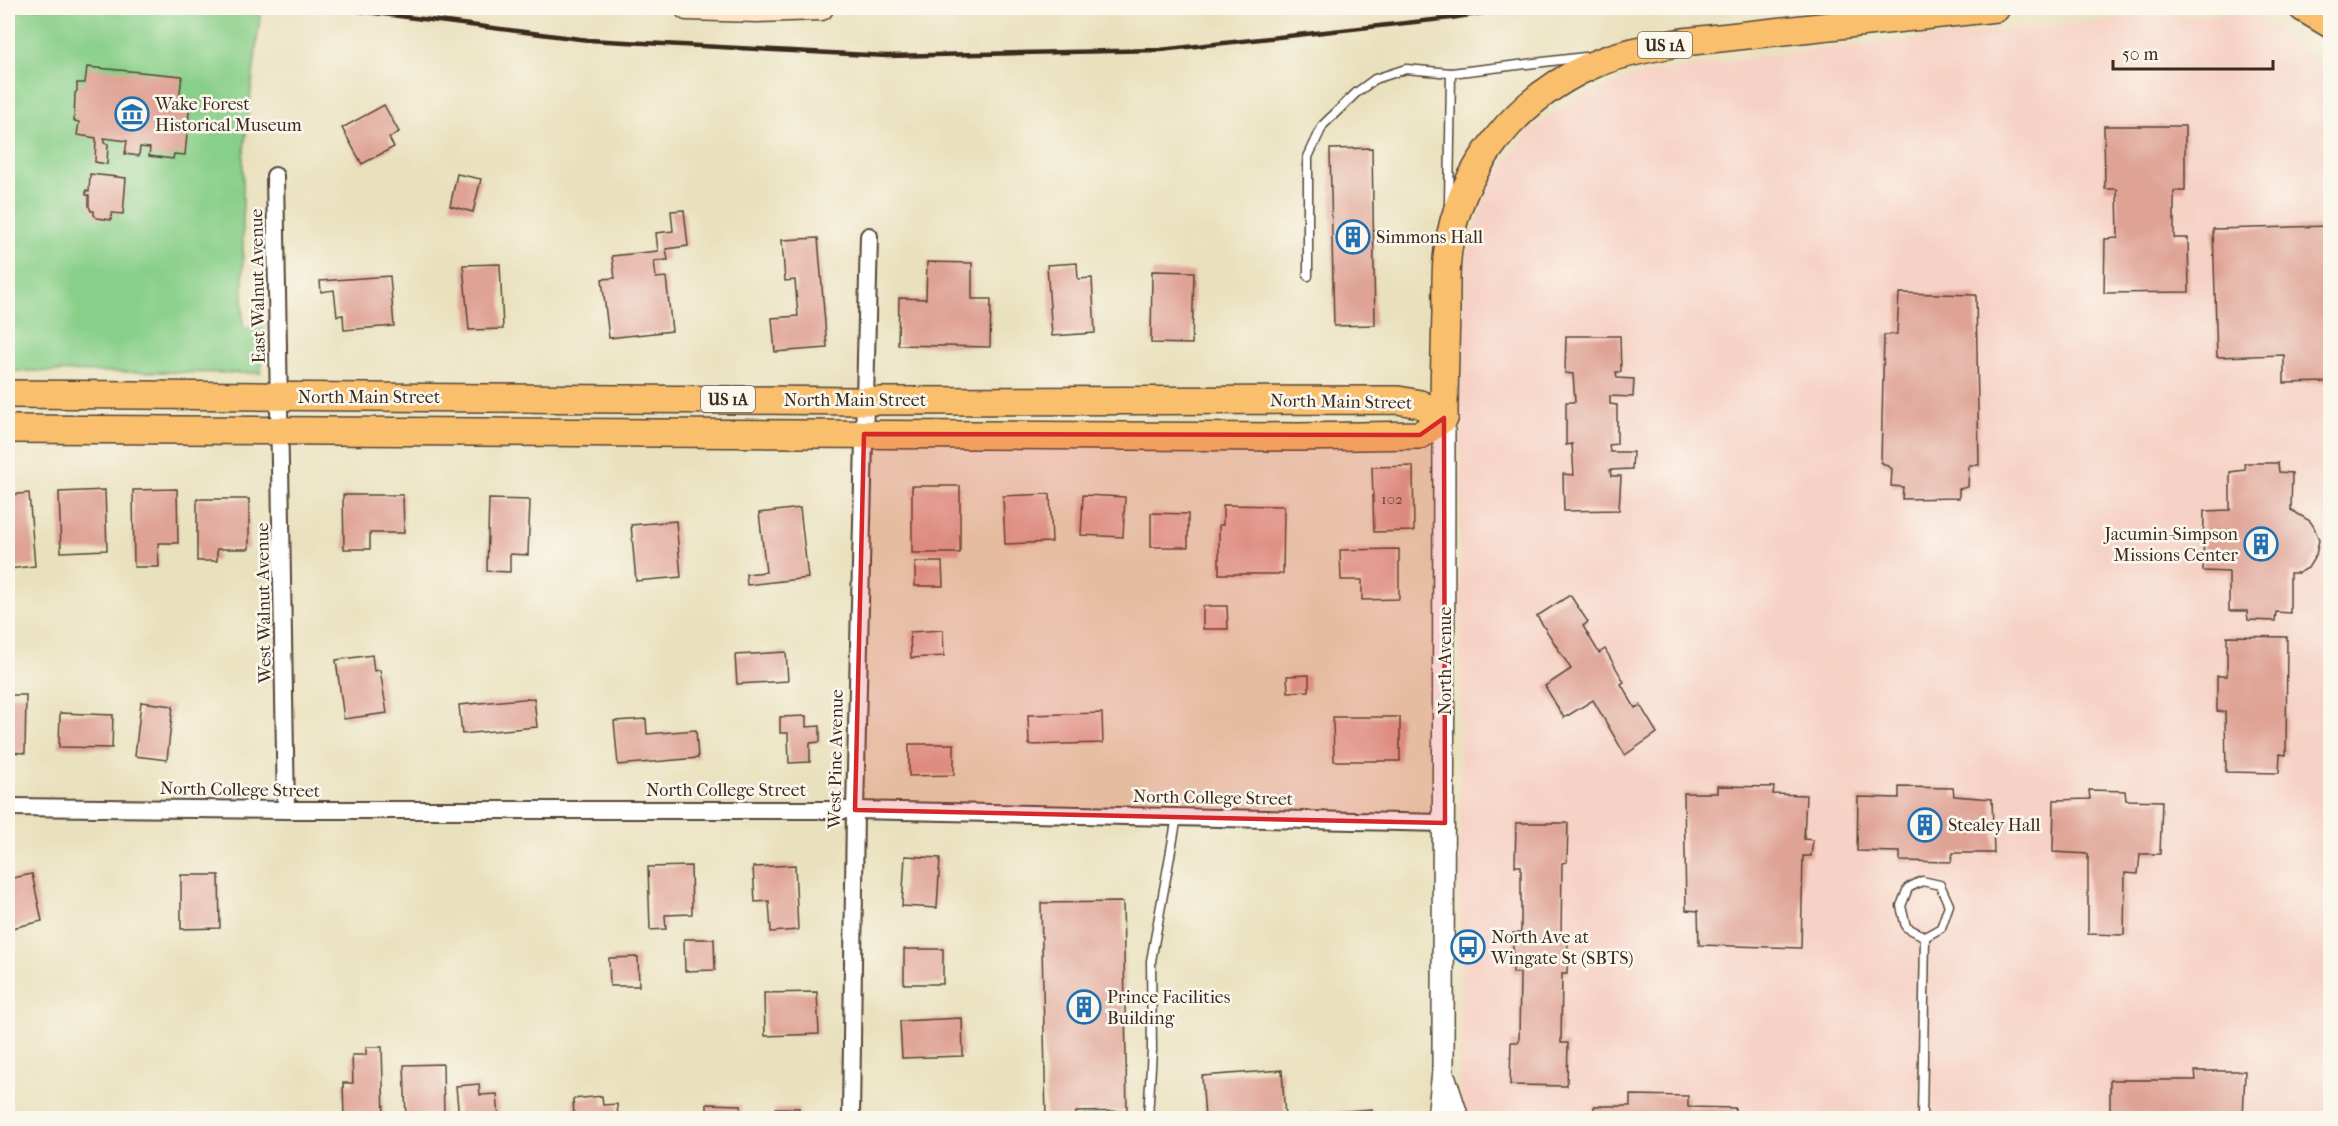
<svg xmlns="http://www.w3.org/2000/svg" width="2338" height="1126" viewBox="0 0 2338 1126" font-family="'IM FELL French Canon',serif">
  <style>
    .built { fill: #f6d1c5 }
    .green { fill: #88cf89; stroke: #627c54; stroke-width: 1.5 }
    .building { fill: #dfa395 }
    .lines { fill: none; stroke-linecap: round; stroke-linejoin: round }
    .service-casing { stroke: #554536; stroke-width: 11 }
    .minor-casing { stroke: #554536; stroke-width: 20 }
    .tertiary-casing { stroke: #554536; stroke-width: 24 }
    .secondary-casing { stroke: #554536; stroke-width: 27 }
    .primary-casing { stroke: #554536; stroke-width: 30 }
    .service { stroke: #fff; stroke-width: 8 }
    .minor { stroke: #fff; stroke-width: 16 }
    .tertiary { stroke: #fff; stroke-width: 21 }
    .secondary { stroke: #fde5c5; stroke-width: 24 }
    .primary { stroke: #f9bf6d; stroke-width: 27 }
    .rail { stroke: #3b2a1e; stroke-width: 4.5 }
    .marked { fill: #d62828; fill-opacity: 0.2; stroke: #d62828; stroke-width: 4.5; stroke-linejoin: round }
    .labels { text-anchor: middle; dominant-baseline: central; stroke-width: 5; stroke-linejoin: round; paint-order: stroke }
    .number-label { font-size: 15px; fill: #64483c }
    .shield { fill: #fbf7ec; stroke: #75685c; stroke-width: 1.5 }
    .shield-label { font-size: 16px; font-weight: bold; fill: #3b2a1e }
    .poi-label { font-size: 18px; fill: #3b2a1e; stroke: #fbf7ec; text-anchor: start }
    .street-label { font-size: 18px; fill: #3b2a1e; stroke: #fbf7ec }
  </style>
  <rect width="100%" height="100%" fill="#fbf7ec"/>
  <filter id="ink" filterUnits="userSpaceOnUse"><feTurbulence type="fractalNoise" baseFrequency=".0167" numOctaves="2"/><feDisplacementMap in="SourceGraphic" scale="12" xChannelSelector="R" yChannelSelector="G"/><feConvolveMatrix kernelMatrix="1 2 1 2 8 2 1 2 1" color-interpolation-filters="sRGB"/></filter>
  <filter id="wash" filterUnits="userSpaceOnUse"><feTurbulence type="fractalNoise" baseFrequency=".008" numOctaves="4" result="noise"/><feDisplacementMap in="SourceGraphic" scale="24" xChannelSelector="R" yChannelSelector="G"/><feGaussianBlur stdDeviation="1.35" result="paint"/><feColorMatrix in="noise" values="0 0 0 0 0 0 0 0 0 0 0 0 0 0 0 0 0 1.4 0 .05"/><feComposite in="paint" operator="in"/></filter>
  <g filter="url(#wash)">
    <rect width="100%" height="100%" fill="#e9e1be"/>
    <!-- built -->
    <polygon class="built" points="2251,13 2330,70 2330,1118 1464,1118 1460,1090 1460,365 1467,253 1489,186 1527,132 1578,97 1644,73 1808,50 2111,20"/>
    <!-- green -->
    <polygon class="green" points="8,8 261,8 243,159 243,328 264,328 261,373 8,371"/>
    <g id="blocks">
      <!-- building -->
      <g class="building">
        <polygon points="87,67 182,76 179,100 190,102 185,155 174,154 173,159 149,156 150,148 140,147 139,156 125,154 127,141 104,138 104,143 108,144 107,164 95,162 96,138 77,135 79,122 74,121 75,93 77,91 77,83 85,83"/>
        <polygon points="384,105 399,132 389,138 394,147 362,164 342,128"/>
        <polygon points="2104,126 2185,126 2185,191 2174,191 2174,238 2188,238 2189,292 2104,293 2105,239 2118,238 2117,189 2105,189"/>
        <polygon points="1372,148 1375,325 1334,326 1330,149"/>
        <polygon points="90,174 126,178 123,214 112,213 111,220 97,218 94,215 94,211 91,211 89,206 89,195 86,195 86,190 89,191"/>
        <polygon points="457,174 481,179 473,212 450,206"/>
        <polygon points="684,210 688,246 666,249 668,260 654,261 656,278 666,277 672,331 609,338 602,279 615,278 612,256 658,251 656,233 673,231 671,211"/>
        <polygon points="2330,226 2330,350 2327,350 2328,382 2284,383 2284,355 2217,357 2213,229"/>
        <polygon points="818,238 827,348 775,352 772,318 798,316 795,280 785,281 782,240"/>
        <polygon points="927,262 972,263 972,299 991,299 990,347 898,345 899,298 926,299"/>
        <polygon points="1077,263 1078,279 1092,278 1095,333 1052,336 1047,265"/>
        <polygon points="500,264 503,329 469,330 463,265"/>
        <polygon points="1152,271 1194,272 1192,344 1151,343"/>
        <polygon points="390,276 394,326 344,330 343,315 337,316 334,290 321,292 320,281"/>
        <polygon points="1899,293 1976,295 1979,465 1969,465 1968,487 1959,489 1959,498 1902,499 1903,487 1891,486 1892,469 1881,462 1884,335 1897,334"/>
        <polygon points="1566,336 1620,336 1621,372 1616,372 1617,378 1634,379 1633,397 1610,396 1610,404 1617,405 1617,444 1609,445 1610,452 1633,452 1632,469 1610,470 1611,476 1621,476 1619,510 1564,511 1563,474 1574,475 1572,444 1566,445 1566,402 1575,402 1573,374 1565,373"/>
        <polygon points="2244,463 2278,463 2279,472 2292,473 2291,510 2310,521 2314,527 2319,540 2316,555 2308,568 2299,573 2290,573 2290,613 2276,612 2275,621 2248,620 2247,611 2229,611 2229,572 2203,571 2204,511 2230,510 2230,472 2245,470"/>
        <polygon points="1413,466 1414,531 1374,532 1372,467"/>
        <rect x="912" y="486" width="48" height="67"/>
        <polygon points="177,489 178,543 158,543 159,567 134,567 133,490"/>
        <polygon points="105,490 107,550 61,552 59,492"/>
        <polygon points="29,493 35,566 8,569 8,495"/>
        <polygon points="1050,494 1052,542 1005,544 1003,496"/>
        <polygon points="343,495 403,495 404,533 370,533 370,549 344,549"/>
        <polygon points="1083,495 1125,497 1123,537 1081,535"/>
        <polygon points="197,499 249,499 249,549 217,549 217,561 197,561"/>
        <polygon points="489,499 530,500 528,555 510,554 510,572 487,571"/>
        <polygon points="1223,505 1284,506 1283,574 1219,574 1219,525 1223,525"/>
        <polygon points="800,508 808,578 747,585 746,574 766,572 759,513"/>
        <polygon points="1151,513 1188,514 1188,547 1151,547"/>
        <polygon points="676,521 681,577 636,581 631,525"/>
        <polygon points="1399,549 1399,599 1362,600 1362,580 1341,580 1340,550"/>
        <polygon points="915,562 942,562 943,586 915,586"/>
        <polygon points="1570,595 1588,622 1583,626 1599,653 1605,649 1624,682 1621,684 1635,708 1640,705 1657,733 1625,755 1593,700 1564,718 1545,686 1571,669 1537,616"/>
        <polygon points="1203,606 1227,606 1228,629 1203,629"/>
        <polygon points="943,630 944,656 911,658 910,632"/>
        <polygon points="2227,636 2287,637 2286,755 2280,754 2279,773 2226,772 2225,712 2217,711 2217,676 2227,676"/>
        <polygon points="786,652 788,681 737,684 735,655"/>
        <polygon points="372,655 374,671 380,670 387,713 344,719 336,660"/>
        <polygon points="1309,675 1309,691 1288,692 1287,676"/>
        <polygon points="8,695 26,695 25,753 8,752"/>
        <polygon points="534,698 537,727 462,734 459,705"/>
        <polygon points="141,702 173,706 167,760 135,756"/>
        <polygon points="60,713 113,715 112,748 59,747"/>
        <polygon points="1102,713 1103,743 1029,745 1028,715"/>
        <polygon points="806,716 806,727 820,726 820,742 810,743 810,762 789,763 788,733 780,733 780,717"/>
        <polygon points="1333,717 1400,717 1400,761 1334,761"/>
        <polygon points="646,719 647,734 696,730 698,758 618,765 614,721"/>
        <polygon points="909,744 954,744 954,775 909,776"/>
        <polygon points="1717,786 1774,787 1773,794 1806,795 1804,839 1813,840 1811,856 1803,856 1801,948 1699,945 1698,911 1686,910 1684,793 1717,793"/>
        <polygon points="1899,787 1953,788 1954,796 1992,799 1994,853 1953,853 1951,862 1900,861 1900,852 1857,851 1858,797 1899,798"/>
        <polygon points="2089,790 2125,791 2126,800 2162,801 2160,854 2140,854 2138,874 2125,873 2124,935 2088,934 2088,854 2053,852 2054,800 2090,799"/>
        <polygon points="1516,823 1568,823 1567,862 1562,863 1561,936 1568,936 1567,974 1562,974 1561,1043 1568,1043 1567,1086 1510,1085 1511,1042 1519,1042 1520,973 1513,973 1513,933 1521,933 1521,866 1515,866"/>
        <polygon points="905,856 940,858 937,908 902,906"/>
        <polygon points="795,865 798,930 771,932 769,901 755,902 753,867"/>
        <polygon points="691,866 692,914 665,915 666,929 650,930 648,867"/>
        <polygon points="32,874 42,921 8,929 8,911 11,910 8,896 8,879"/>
        <polygon points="181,875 219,875 220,928 181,929"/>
        <polygon points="1123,902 1127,1111 1076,1112 1076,1118 1046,1118 1041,903"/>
        <polygon points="684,939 714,939 715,970 685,971"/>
        <rect x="904" y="949" width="39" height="35"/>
        <polygon points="638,957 639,986 610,986 609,958"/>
        <polygon points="817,992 819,1034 765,1036 764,993"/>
        <polygon points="962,1018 963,1056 902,1058 900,1021"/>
        <polygon points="366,1047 382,1047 384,1118 344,1118 343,1083 353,1083 352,1055 366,1055"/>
        <polygon points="443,1064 444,1118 406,1118 404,1065"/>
        <polygon points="1282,1070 1285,1118 1205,1118 1202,1076"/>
        <polygon points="2195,1071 2245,1071 2243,1118 2110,1118 2110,1080 2196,1080"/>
        <polygon points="479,1084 480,1095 497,1094 499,1118 459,1118 456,1086"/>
        <polygon points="1630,1095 1688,1096 1688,1107 1735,1108 1735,1118 1594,1118 1594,1106 1630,1106"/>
        <polygon points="602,1096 603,1105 617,1104 618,1118 574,1118 573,1099"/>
        <polygon points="707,1104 741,1105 741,1118 707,1118"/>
        <rect x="775" y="1108" width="24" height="10"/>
        <polygon points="1372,1109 1373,1118 1310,1118 1310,1114"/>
        <polygon points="641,1112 660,1118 639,1118"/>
        <polygon points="557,1114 557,1118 514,1118 514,1116"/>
      </g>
    </g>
  </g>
  <g filter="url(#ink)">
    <use href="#blocks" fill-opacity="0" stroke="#554536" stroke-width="1.5"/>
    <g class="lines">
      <defs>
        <g id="service">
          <polyline points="1449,204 1451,73 1585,57"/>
          <polyline points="1308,276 1308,157 1323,125 1356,93 1375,79 1406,69 1451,73"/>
          <polygon points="1922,881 1940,885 1949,905 1941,928 1925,937 1906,927 1901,906 1908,888"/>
          <polyline points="1148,1118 1152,1050 1151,961 1177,817"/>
          <polyline points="1922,1118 1925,937"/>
        </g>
        <g id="minor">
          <polyline points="275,176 286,810"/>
          <polyline points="8,807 286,810 855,810 1445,823"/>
          <polyline points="851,1118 855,810 869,236"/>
        </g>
        <g id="tertiary">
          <polyline points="1445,1078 1458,1118"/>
          <polyline points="1438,1118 1443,1072 1444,418"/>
        </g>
        <polyline id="secondary" points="687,8 757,10 821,8"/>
        <g id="primary">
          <polyline points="2303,8 2330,24"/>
          <polyline points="8,394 863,401 1398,400 1420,404 1444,418"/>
          <path d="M1444,418C1444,383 1445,348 1446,313C1446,292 1445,271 1448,250C1459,169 1517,99 1590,66C1619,53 1651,48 1683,42L1996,8"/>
          <polyline points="8,429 1298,437 1420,435 1444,418"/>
        </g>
      </defs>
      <!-- service casing -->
      <use href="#service" class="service-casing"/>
      <!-- minor casing -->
      <use href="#minor" class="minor-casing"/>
      <!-- tertiary casing -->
      <use href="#tertiary" class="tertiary-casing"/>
      <!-- secondary casing -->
      <use href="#secondary" class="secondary-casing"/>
      <!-- primary casing -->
      <use href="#primary" class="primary-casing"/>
      <!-- service -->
      <use href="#service" class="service"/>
      <!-- minor -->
      <use href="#minor" class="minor"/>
      <!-- tertiary -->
      <use href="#tertiary" class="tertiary"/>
      <!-- secondary -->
      <use href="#secondary" class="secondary"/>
      <!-- primary -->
      <use href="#primary" class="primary"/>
      <!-- rail -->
      <polyline class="rail" points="336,8 588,40 887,56 1160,50 1451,18 1514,8"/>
    </g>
  </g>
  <!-- marked area -->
  <path class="marked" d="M1444,418L1445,823L855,810L864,434L1420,435Z"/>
  <!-- icons -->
  <defs>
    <symbol id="museum-ring" viewBox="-11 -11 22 22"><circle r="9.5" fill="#fbf7ec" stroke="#1f6fb2" stroke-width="1.5"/><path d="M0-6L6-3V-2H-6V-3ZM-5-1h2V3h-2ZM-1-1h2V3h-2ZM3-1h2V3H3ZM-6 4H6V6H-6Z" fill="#1f6fb2"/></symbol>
    <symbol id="building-ring" viewBox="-11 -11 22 22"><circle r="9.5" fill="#fbf7ec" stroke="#1f6fb2" stroke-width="1.5"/><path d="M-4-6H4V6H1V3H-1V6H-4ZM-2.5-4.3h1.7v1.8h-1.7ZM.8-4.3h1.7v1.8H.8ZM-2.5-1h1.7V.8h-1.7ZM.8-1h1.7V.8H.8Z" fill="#1f6fb2"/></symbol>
    <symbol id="bus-ring" viewBox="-11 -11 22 22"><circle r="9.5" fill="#fbf7ec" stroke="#1f6fb2" stroke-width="1.5"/><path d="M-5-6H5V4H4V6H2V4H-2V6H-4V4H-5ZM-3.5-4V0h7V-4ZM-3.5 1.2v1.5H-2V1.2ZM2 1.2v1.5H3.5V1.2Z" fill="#1f6fb2"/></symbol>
  </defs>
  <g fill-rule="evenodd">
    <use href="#museum-ring" x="113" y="95" width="38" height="38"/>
    <use href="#building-ring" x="1334" y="218" width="38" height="38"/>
    <use href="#building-ring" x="2242" y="525" width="38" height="38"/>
    <use href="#building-ring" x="1906" y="806" width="38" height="38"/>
    <use href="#bus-ring" x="1449" y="928" width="38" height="38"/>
    <use href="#building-ring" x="1065" y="988" width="38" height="38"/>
  </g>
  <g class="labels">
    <!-- number labels -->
    <g class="number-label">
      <text x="1392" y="499">102</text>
    </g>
    <!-- shield labels -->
    <g class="shield">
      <rect x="1638" y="32" width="54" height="26" rx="4.5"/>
      <rect x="701" y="386" width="54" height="26" rx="4.5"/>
    </g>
    <g class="shield-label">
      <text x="1665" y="45">US 1A</text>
      <text x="728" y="399">US 1A</text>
    </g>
    <!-- poi labels -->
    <g class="poi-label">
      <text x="155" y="104">Wake Forest<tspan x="155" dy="21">Historical Museum</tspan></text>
      <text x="1376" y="237">Simmons Hall</text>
      <text x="2238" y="534" text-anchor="end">Jacumin-Simpson<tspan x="2238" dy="21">Missions Center</tspan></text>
      <text x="1948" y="825">Stealey Hall</text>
      <text x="1491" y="937">North Ave at<tspan x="1491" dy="21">Wingate St (SBTS)</tspan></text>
      <text x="1107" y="997">Prince Facilities<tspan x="1107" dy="21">Building</tspan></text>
    </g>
    <!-- street labels -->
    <g class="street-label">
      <text transform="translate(258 286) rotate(-91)">East Walnut Avenue</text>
      <text x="369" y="397">North Main Street</text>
      <text x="855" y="400">North Main Street</text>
      <text transform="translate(1341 402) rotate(1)">North Main Street</text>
      <text transform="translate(264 603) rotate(-91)">West Walnut Avenue</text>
      <text transform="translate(1445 661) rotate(-90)">North Avenue</text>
      <text transform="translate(836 759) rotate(-89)">West Pine Avenue</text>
      <text transform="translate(240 790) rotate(1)">North College Street</text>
      <text x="726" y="790">North College Street</text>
      <text transform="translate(1213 798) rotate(1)">North College Street</text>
    </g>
  </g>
  <!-- margin -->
  <rect width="2338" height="1126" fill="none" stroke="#fbf7ec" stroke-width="30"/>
  <!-- scale -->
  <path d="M2113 60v9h160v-9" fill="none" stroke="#3b2a1e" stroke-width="3"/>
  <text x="2122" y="60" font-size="18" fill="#3b2a1e" stroke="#fbf7ec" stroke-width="4.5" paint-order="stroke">50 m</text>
</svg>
